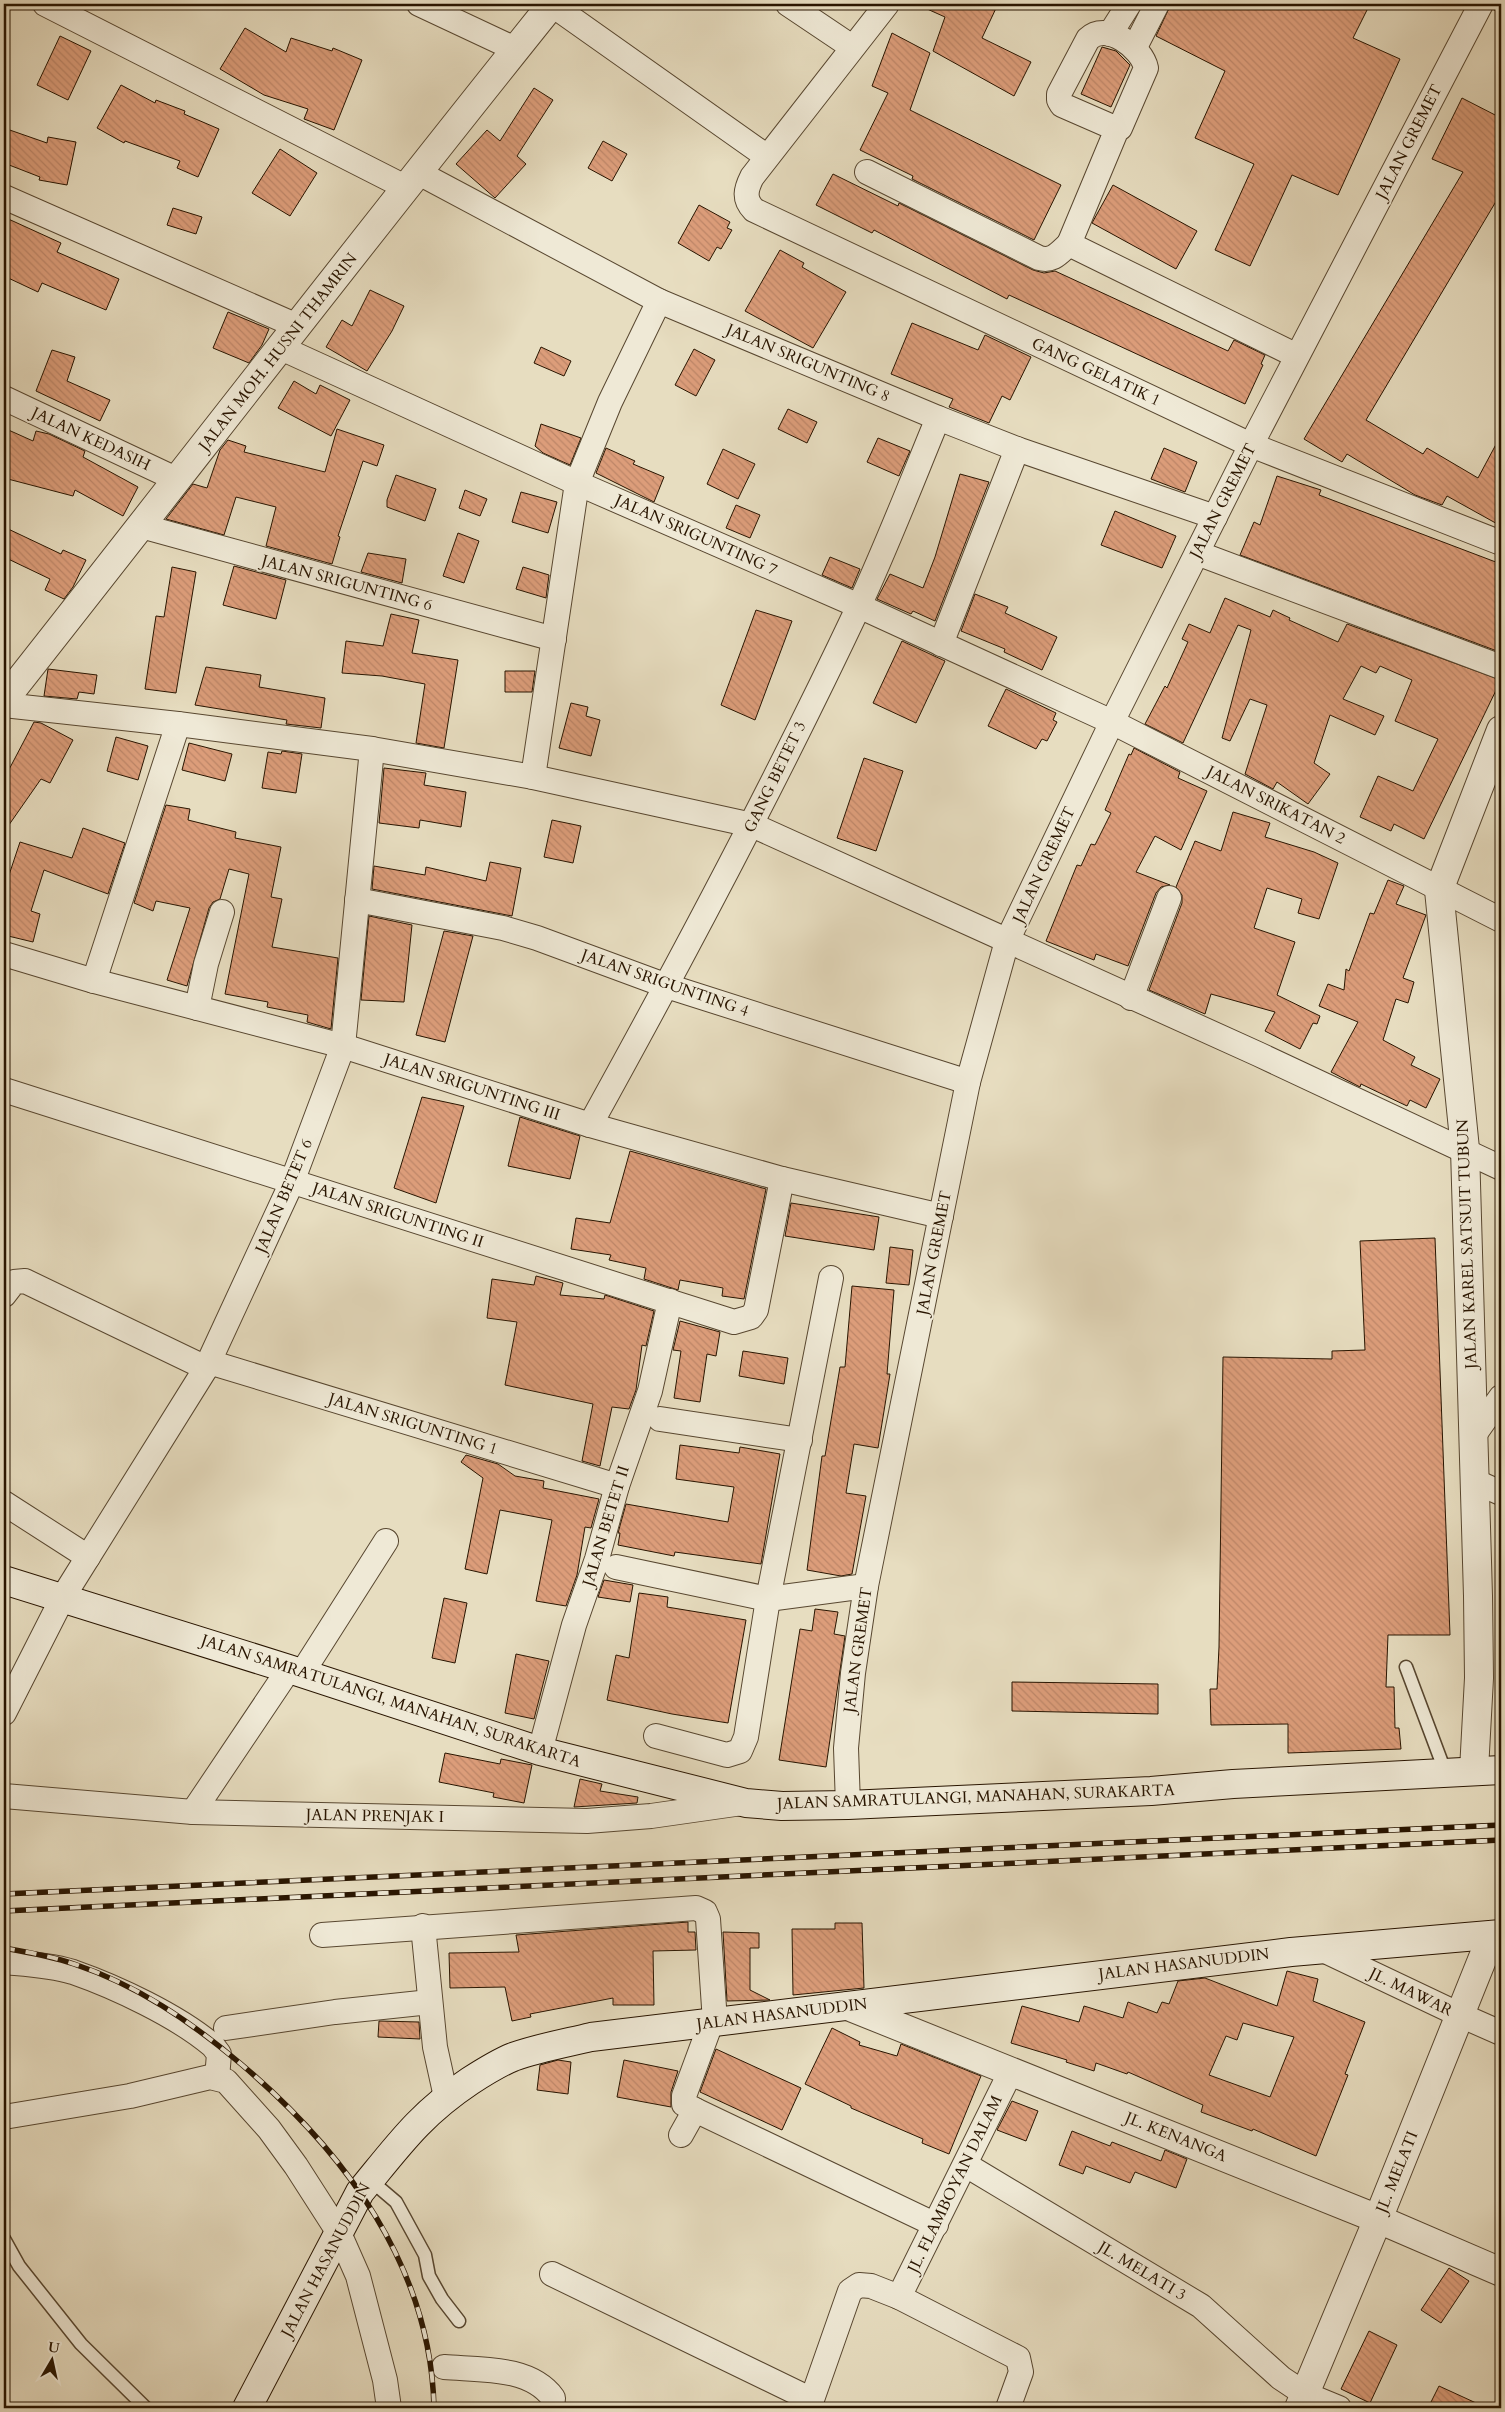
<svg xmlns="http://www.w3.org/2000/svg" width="1505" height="2412" viewBox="0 0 1505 2412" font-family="Cardo,serif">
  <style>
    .building { fill: url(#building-back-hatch); stroke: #291500; fill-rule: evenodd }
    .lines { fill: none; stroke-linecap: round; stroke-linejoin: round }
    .service-casing { stroke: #584730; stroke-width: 15 }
    .minor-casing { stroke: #584730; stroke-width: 26 }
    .tertiary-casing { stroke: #584730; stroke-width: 30 }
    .secondary-casing { stroke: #291500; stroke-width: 30 }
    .service { stroke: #efe9d6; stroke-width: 12 }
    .minor { stroke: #efe9d6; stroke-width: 24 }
    .tertiary { stroke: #efe9d6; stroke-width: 28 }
    .secondary { stroke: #efe9d6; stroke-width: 28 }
    .rail-casing { stroke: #291500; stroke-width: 5.5 }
    .rail { stroke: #efe9d6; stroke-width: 4; stroke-dasharray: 11; stroke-linecap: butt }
    .labels { text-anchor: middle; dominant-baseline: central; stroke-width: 4; stroke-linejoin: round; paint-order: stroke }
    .street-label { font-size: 16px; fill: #291500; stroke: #efe9d6 }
  </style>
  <defs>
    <pattern id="building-back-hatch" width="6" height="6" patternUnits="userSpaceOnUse" patternTransform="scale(1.25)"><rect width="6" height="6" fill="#dc9d7a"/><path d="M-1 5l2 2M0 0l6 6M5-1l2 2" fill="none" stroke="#bd8668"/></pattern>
  </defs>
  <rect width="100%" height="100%" fill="#e7ddc0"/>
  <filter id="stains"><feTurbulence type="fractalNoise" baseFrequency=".004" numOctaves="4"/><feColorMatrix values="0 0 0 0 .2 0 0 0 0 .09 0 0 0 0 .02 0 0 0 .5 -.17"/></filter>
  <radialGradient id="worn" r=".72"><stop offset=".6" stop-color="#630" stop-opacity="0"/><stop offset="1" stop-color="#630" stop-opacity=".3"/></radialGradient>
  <!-- building -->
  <g class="building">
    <polygon points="916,4 998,4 982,38 1031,62 1014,96 933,51 945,17"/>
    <polygon points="1171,4 1370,4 1353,38 1400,59 1338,195 1292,175 1250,266 1215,250 1254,164 1195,138 1225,71 1156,36"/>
    <polygon points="245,28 286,52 291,38 332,51 333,48 362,60 334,130 304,119 308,109 264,95 220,69"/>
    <polygon points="892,33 930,53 910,110 1061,185 1034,240 912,179 913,176 860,150 888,93 872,86"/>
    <polygon points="60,36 91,51 68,100 37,85"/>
    <polygon points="1102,47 1116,51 1130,65 1111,107 1081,94"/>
    <polygon points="121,85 155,103 156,100 185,111 184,114 219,129 198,177 177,168 180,161 125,141 124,143 97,128"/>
    <polygon points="534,88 553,100 517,156 526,164 495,198 456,164 487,130 500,141"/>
    <polygon points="1462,98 1501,118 1501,193 1366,420 1423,454 1427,448 1478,478 1501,435 1501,526 1447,496 1442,505 1415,495 1347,454 1342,462 1304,439 1463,172 1432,159"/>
    <polygon points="4,128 47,143 48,137 76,142 67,185 39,180 40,177 4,163"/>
    <polygon points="603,141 627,154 612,181 588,168"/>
    <polygon points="280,149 317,173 290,216 252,193"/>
    <polygon points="833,174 898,206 899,203 1033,270 1044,273 1055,271 1228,351 1234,340 1265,355 1261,364 1263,365 1245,404 1009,295 1007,299 874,230 872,233 816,205"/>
    <polygon points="1113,185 1197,231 1176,269 1092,223"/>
    <polygon points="699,205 730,222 727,228 732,230 721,249 717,247 709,261 678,243"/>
    <polygon points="173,208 202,217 196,234 167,225"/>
    <polygon points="4,217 61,243 57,252 119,279 106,310 42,283 38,292 4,276"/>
    <polygon points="780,250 804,263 802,267 846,292 813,348 745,311"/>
    <polygon points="370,290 404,306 392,331 367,371 326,347 342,320 352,326"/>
    <polygon points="228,312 269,329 262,345 249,363 213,348"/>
    <polygon points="912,323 978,350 985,335 1031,357 1010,400 1002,396 989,423 949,407 953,399 891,374"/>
    <polygon points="541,347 571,361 564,376 534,363"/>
    <polygon points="694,349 715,360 696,396 675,385"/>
    <polygon points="52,350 75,357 67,381 110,400 100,421 36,391"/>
    <polygon points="294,381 316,394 320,385 350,400 331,436 278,408"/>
    <polygon points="788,409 817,422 807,443 778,429"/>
    <polygon points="541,424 581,438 570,465 543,453 535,446"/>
    <polygon points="4,428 33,441 36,431 49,434 85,451 83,457 138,487 123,516 75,490 73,496 4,478"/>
    <polygon points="337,429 384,445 377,466 363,461 338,536 340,537 332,564 266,546 276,507 236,497 224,535 166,519 193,484 207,488 220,450 228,440 246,446 244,452 325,472"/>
    <polygon points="878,438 910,451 899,476 867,462"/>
    <polygon points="606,448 635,461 633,464 664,477 654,502 596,473"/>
    <polygon points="1164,448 1197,462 1185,492 1151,479"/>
    <polygon points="723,449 755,464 738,499 707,484"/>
    <polygon points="960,474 989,482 935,621 913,611 911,614 877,599 890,574 923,588 935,557"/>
    <polygon points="396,475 436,489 425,521 387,507 387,500"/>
    <polygon points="1277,476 1321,490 1319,495 1501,564 1501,649 1497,651 1240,555 1254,522 1260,525"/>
    <polygon points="465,490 487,499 480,516 459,508"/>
    <polygon points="521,492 557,502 548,533 512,522"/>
    <polygon points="736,505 760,515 750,538 726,528"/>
    <polygon points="1115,511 1176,536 1162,568 1101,545"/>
    <polygon points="4,527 61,554 63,550 86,560 73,587 64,599 45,590 50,579 4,557"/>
    <polygon points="458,533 479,541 464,583 443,576"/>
    <polygon points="368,553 406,559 402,583 361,572"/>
    <polygon points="830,557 860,569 852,588 822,575"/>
    <polygon points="234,566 286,580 276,619 223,605"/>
    <polygon points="172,567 196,572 176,693 145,689 156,616 164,617"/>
    <polygon points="523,567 549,575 546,598 516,589"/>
    <polygon points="975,594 1008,607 1005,613 1057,637 1042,670 1004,652 1005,649 961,631"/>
    <polygon points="1225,598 1270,617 1273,610 1290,618 1289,620 1338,642 1347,624 1501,680 1424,839 1394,824 1391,831 1360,817 1378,776 1413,791 1438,739 1395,721 1412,680 1380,666 1376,673 1361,666 1343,699 1384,716 1375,735 1330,715 1314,763 1330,774 1308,804 1277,782 1273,789 1245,774 1267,705 1250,699 1230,741 1222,738 1251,630 1238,625 1183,743 1145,724 1165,686 1167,688 1188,642 1182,639 1189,624 1210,633"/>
    <polygon points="756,610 792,621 755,720 721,705"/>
    <polygon points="391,614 419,620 412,653 458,660 444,748 416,743 425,684 382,676 342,673 346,641 383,646"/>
    <polygon points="902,641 945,661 916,723 873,703"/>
    <polygon points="206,667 261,675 259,687 325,698 321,728 286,724 287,720 195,705"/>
    <polygon points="48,669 97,675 94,694 79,692 77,699 44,696"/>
    <polygon points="505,671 535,671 532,692 505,692"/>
    <polygon points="1006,689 1056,713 1053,720 1057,722 1047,741 1042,739 1036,749 988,726"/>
    <polygon points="571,703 588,707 586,716 600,720 591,756 559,748"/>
    <polygon points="34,722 41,723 73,740 50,783 41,779 4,832 4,779"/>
    <polygon points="116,737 148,746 138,780 107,771"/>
    <polygon points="189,743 232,754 225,781 182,770"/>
    <polygon points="1134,748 1180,772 1178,778 1207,791 1181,850 1155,836 1136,872 1170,885 1161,887 1156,893 1128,966 1096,954 1094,960 1046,941 1077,865 1081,866 1091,844 1095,845 1111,813 1105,810 1129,754 1131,755"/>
    <polygon points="282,751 302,754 296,793 262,788 268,752 281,754"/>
    <polygon points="864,758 903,771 876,851 837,838"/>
    <polygon points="384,768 426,773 424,785 466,792 461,827 420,820 419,828 379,823"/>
    <polygon points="166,805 190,809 188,820 236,832 235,838 281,847 271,897 282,899 272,947 338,958 331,1029 307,1022 308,1015 267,1007 268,1002 225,994 249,874 229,869 220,899 213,902 209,908 187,986 167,980 190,908 156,901 153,911 134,903"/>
    <polygon points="1233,812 1270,823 1265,837 1314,852 1338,863 1319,919 1298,913 1302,899 1267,888 1254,928 1295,942 1277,995 1320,1016 1317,1024 1313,1023 1300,1049 1265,1031 1275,1012 1211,994 1205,1014 1149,990 1182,903 1182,895 1176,887 1195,841 1221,851"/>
    <polygon points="552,820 581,826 573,863 544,857"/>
    <polygon points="83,828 125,843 108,894 44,870 31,911 40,914 33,942 4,935 4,890 20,842 72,858"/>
    <polygon points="490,862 521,868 512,916 372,889 374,866 425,875 426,867 486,881"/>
    <polygon points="1388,880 1404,886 1396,904 1426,915 1403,978 1414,982 1408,1003 1396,999 1383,1040 1415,1057 1411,1065 1440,1079 1426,1108 1410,1100 1407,1106 1361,1084 1360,1087 1331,1072 1358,1022 1319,1006 1328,984 1344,990 1346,969 1349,971 1370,913 1374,914"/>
    <polygon points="369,916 412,925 404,1002 361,1000"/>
    <polygon points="444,931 473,936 445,1042 416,1035"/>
    <polygon points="422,1097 464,1106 436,1203 394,1188"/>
    <polygon points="520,1117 580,1136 570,1179 508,1166"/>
    <polygon points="630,1151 766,1189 744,1299 722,1296 723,1288 680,1280 678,1290 644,1279 646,1268 609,1260 611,1255 571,1249 576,1218 610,1223"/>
    <polygon points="791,1203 879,1217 874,1250 785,1236"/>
    <polygon points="1435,1238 1450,1635 1388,1635 1386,1687 1394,1687 1395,1728 1399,1728 1401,1749 1288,1753 1288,1724 1211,1725 1210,1689 1217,1689 1219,1647 1223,1357 1332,1359 1332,1351 1365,1350 1360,1241"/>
    <polygon points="890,1247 913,1250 909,1285 886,1283"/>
    <polygon points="536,1276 563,1283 560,1295 604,1299 605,1295 654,1311 646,1346 642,1345 636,1390 629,1409 612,1407 600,1466 582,1461 593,1404 505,1385 517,1322 487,1318 492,1279 534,1285"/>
    <polygon points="852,1286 894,1290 887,1374 890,1374 878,1448 854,1444 846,1493 866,1496 852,1574 841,1576 807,1570 822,1456 825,1456 840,1367 845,1367"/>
    <polygon points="680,1321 720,1332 716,1356 707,1354 700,1402 674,1398 681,1351 673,1350"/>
    <polygon points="743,1351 788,1358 784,1384 739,1376"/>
    <polygon points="680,1445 739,1453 740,1447 780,1454 761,1564 675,1552 674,1556 618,1545 620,1533 618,1533 626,1504 728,1522 734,1487 676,1479"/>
    <polygon points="466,1455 498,1464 515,1476 544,1481 543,1488 599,1499 591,1528 585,1527 577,1575 566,1606 536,1601 552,1520 500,1510 487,1574 465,1569 483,1478 461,1462"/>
    <polygon points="604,1580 633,1585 630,1602 598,1597"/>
    <polygon points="639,1593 668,1597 667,1607 746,1620 728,1723 672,1714 607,1700 616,1655 629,1658"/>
    <polygon points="444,1598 467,1603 455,1663 432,1658"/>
    <polygon points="815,1609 838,1612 834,1634 845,1636 826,1767 779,1760 800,1629 812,1631"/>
    <polygon points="516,1654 549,1661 534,1719 505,1713"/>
    <polygon points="1012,1682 1158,1684 1158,1714 1012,1711"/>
    <polygon points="445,1753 500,1764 501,1759 532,1765 524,1803 493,1797 494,1793 439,1782"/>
    <polygon points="580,1779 602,1784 600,1791 638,1797 637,1803 574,1807"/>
    <polygon points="688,1922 688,1932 695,1932 696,1950 653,1951 654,2005 613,2005 613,1998 530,2014 531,2017 512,2021 505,1987 450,1988 449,1953 519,1952 516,1935"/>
    <polygon points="835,1923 862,1923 864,1988 793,1995 792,1929 835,1929"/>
    <polygon points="723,1932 759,1933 759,1948 750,1948 750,1990 770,2000 727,2001"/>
    <path d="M1287,1971L1318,1979L1313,2001L1365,2022L1345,2074L1348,2075L1316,2156L1253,2129L1252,2131L1201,2112L1203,2105L1128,2072L1127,2074L1096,2063L1094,2071L1066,2062L1067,2060L1011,2043L1022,2006L1079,2022L1084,2006L1123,2018L1128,2002L1157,2013L1162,2002L1169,2004L1178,1981L1205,1978L1277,2006ZM1243,2023L1294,2037L1270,2097L1209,2075L1226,2036L1237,2040Z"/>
    <polygon points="379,2021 419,2022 420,2039 378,2037"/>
    <polygon points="832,2028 860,2042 859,2045 897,2056 901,2044 981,2076 949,2154 922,2143 923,2139 851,2108 851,2106 805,2084"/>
    <polygon points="716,2049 801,2088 782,2130 700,2092"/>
    <polygon points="558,2060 571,2062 568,2094 537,2090 540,2065"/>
    <polygon points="624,2060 678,2071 671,2092 671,2107 617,2097"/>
    <polygon points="1012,2101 1038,2111 1026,2141 997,2130"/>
    <polygon points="1072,2131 1110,2146 1112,2142 1161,2161 1165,2150 1187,2159 1176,2188 1135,2172 1130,2183 1086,2166 1083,2174 1059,2165"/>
    <polygon points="1449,2268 1469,2281 1441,2323 1421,2310"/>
    <polygon points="1369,2331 1397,2345 1370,2403 1341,2389"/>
    <polygon points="1439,2386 1487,2408 1428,2408"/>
  </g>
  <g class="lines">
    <defs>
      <g id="service">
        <polyline points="1498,4 1501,6"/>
        <polyline points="1406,1667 1445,1771"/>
        <polyline points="369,2179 396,2202 425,2255 429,2276 442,2299 459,2321"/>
        <polyline points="4,2239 19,2266 81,2344 146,2408"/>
      </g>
      <g id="minor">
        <polyline points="45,4 405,187"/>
        <polyline points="419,4 515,49"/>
        <polyline points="551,4 766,156"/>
        <polyline points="788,4 852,47"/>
        <path d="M887,4L752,177C746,189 743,199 754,210L1251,445L1501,543"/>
        <polyline points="1110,34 1129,4"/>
        <polyline points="1135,47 1157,4"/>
        <path d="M1117,129L1062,105L1059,100V94L1088,39C1107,21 1142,48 1146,68L1120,128L1117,129L1069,244L1293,354"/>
        <polyline points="417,172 659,301 938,418 1017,449 1215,517"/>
        <path d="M867,172L1039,258C1053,262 1059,253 1069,244"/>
        <polyline points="4,197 297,326"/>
        <polyline points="281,348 577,483 859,606 1112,722 1501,920"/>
        <polyline points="4,398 178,480"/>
        <polyline points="141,526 554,639"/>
        <polyline points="1197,553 1501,667"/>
        <polyline points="941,644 1017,449"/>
        <polyline points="4,705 178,724 372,749 533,777 752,825 1258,1054 1501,1168"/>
        <polyline points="533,777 577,483 610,402 659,301"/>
        <polyline points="357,900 503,928 537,938 667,986 968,1082"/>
        <polyline points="4,954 94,981 343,1046 590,1125 782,1179 941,1216"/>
        <polyline points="94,981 178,724"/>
        <polyline points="1131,998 1169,898"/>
        <polyline points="197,1008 206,964 222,912"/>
        <polyline points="4,1090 734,1322 751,1317 756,1310 782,1179"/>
        <path d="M590,1125C684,955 775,784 858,608C887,546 912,481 938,418"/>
        <polyline points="4,1295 14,1282 25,1281 206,1368"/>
        <polyline points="209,1362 617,1486"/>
        <polyline points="660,1419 800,1440"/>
        <polyline points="1474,1435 1501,1397"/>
        <polyline points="1474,1481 1501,1493"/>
        <polyline points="4,1503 88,1557"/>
        <polyline points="616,1567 768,1599 866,1586"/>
        <polyline points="302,1673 386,1541"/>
        <polyline points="4,1713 63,1597 206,1368 292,1182 343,1046 372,749"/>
        <polyline points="656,1736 727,1755 740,1751 746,1737 768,1599 831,1278"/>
        <polyline points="540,1751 574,1625 597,1559 617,1486 650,1391 670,1301"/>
        <polyline points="4,1796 193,1812 587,1821 651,1816 742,1803"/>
        <polyline points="848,1805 846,1748 853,1673 866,1586 968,1082 1007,941 1112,722 1251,445 1481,4"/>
        <polyline points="193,1812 289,1669"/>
        <polyline points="423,1926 435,2047 446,2097"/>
        <polyline points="322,1935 696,1908 705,1912 708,1919 715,2022"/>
        <polyline points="1321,1949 1460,2015 1501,2033"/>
        <path d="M4,1962C26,1964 51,1965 73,1972C116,1987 178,2016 213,2046L219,2054L217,2078"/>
        <polyline points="226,2028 335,2012 430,2002"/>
        <polyline points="695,2110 684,2104 684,2096 711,2023"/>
        <polyline points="4,2117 130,2096 210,2077 226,2081 269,2129 296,2166 339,2233 358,2276 385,2380 389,2408"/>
        <polyline points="681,2135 695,2110 936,2225"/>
        <polyline points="966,2165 1201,2306 1281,2378 1305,2394 1339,2408"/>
        <polyline points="552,2274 812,2400"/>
        <polyline points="899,2297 1011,2071"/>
        <path d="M444,2367C479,2370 530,2366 553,2398L552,2408"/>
        <polyline points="809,2408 850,2291 859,2285 871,2286 899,2297 1018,2358 1021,2372 1008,2408"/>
      </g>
      <g id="tertiary">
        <path d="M4,700C187,468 367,234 552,4"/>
        <polyline points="1474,1770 1479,1678 1478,1596 1465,1149 1439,890 1501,730"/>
        <polyline points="848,2006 1378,2219 1501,2272"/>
        <polyline points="1299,2408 1378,2219 1492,1935"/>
      </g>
      <g id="secondary">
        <polyline points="4,1580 289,1669 540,1751 746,1803 782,1806 848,1805 1151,1791 1233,1784 1501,1770"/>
        <path d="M247,2408L360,2192C398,2146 419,2115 470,2081C484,2072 498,2063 513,2057C538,2048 566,2043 591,2037L1291,1952L1501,1934"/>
      </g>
    </defs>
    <!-- service casing -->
    <use href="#service" class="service-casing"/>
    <!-- minor casing -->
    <use href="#minor" class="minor-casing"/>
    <!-- tertiary casing -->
    <use href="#tertiary" class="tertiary-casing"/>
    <!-- secondary casing -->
    <use href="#secondary" class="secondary-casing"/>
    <!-- service -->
    <use href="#service" class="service"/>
    <!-- minor -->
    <use href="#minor" class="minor"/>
    <!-- tertiary -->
    <use href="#tertiary" class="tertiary"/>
    <!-- secondary -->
    <use href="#secondary" class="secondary"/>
    <defs>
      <g id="rail">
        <polyline points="4,1894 1501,1825"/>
        <polyline points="4,1911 1501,1840"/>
        <path d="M4,1948C27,1952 51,1956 74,1964C137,1985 190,2021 241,2064C345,2152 431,2267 434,2408"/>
      </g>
    </defs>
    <!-- rail casing -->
    <use href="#rail" class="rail-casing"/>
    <!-- rail -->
    <use href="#rail" class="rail"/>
  </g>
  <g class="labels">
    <!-- street labels -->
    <g class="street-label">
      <text transform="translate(1409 142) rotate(-63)">JALAN GREMET</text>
      <text transform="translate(278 352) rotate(-52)">JALAN MOH. HUSNI THAMRIN</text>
      <text transform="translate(808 363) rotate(23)">JALAN SRIGUNTING 8</text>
      <text transform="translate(1096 372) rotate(25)">GANG GELATIK 1</text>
      <text transform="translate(91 439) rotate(25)">JALAN KEDASIH</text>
      <text transform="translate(1223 501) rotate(-63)">JALAN GREMET</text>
      <text transform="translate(696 535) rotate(24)">JALAN SRIGUNTING 7</text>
      <text transform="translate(347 583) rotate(15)">JALAN SRIGUNTING 6</text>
      <text transform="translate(775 777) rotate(-64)">GANG BETET 3</text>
      <text transform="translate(1276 805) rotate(27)">JALAN SRIKATAN 2</text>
      <text transform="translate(1044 865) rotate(-65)">JALAN GREMET</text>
      <text transform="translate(665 983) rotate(19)">JALAN SRIGUNTING 4</text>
      <text transform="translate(472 1087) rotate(18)">JALAN SRIGUNTING III</text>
      <text transform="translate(284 1196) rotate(-67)">JALAN BETET 6</text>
      <text transform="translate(398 1215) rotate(18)">JALAN SRIGUNTING II</text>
      <text transform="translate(1467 1244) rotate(-92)">JALAN KAREL SATSUIT TUBUN</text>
      <text transform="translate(934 1253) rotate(-79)">JALAN GREMET</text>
      <text transform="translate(413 1424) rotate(17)">JALAN SRIGUNTING 1</text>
      <text transform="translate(606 1526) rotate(-73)">JALAN BETET II</text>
      <text transform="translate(858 1650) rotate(-82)">JALAN GREMET</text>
      <text transform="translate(391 1701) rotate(18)">JALAN SAMRATULANGI, MANAHAN, SURAKARTA</text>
      <text transform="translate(976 1797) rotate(-2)">JALAN SAMRATULANGI, MANAHAN, SURAKARTA</text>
      <text transform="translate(375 1816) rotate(1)">JALAN PRENJAK I</text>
      <text transform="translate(1184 1964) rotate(-7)">JALAN HASANUDDIN</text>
      <text transform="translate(1411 1992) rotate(26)">JL. MAWAR</text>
      <text transform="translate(782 2014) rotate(-7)">JALAN HASANUDDIN</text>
      <text transform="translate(1176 2137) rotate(22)">JL. KENANGA</text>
      <text transform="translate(1397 2172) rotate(-68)">JL. MELATI</text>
      <text transform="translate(955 2184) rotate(-64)">JL. FLAMBOYAN DALAM</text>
      <text transform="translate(326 2260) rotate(-62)">JALAN HASANUDDIN</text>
      <text transform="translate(1142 2271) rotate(31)">JL. MELATI 3</text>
    </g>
  </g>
  <!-- margin -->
  <rect width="1505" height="2412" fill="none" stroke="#e7ddc0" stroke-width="20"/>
  <rect x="5" y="5" width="1495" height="2402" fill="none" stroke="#291500" stroke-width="2.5"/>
  <rect x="10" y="10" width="1485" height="2392" fill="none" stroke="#291500"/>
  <!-- north arrow -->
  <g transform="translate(52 2360) rotate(9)" stroke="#efe9d6" stroke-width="4" paint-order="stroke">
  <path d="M0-4L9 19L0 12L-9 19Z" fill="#291500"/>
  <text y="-8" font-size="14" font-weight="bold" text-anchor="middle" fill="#291500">U</text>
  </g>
  <rect width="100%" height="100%" filter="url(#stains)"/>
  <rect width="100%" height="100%" fill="url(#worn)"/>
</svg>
